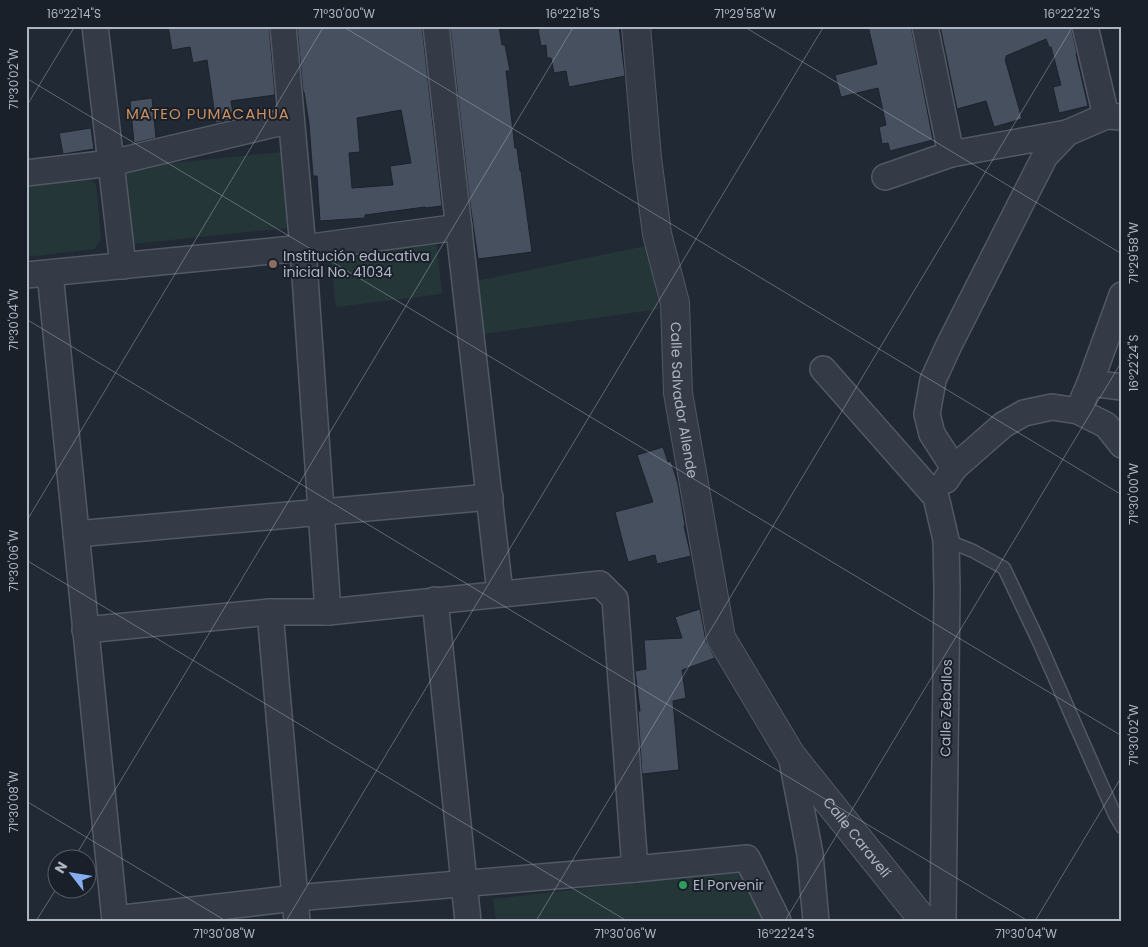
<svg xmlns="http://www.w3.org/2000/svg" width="1148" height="947" viewBox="0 0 1148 947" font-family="Poppins,sans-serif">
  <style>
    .green { fill: #243637 }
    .building { fill: #47505f; stroke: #1c222d; fill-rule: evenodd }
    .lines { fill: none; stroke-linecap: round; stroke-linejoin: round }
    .service-casing { stroke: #525964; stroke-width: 15 }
    .minor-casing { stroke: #525964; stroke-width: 28 }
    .tertiary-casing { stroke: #525964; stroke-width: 30 }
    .service { stroke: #343b46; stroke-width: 12 }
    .minor { stroke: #343b46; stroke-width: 25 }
    .tertiary { stroke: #343b46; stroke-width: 28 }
    .ticks { fill: none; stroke: #afb6c3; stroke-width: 1; stroke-opacity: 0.45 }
    .education-dot { fill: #8d6e63; stroke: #1a202a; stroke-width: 2 }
    .leisure-dot { fill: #2e9e5b; stroke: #1a202a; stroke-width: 2 }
    .labels { text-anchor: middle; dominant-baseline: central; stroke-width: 4; stroke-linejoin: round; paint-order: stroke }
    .poi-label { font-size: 14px; fill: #afb6c3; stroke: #1a202a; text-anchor: start }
    .street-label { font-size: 14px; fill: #afb6c3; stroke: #1a202a }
    .neighbourhood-label { font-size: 15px; letter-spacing: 1px; fill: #cb9161; stroke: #1a202a }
    .neatline { fill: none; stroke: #afb6c3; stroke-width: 2 }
    .ticks-label { font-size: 12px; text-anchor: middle; fill: #afb6c3 }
  </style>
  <rect width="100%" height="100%" fill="#212935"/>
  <!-- green -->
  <g class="green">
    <polygon points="281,152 288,228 132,244 124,168"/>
    <polygon points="86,178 96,184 101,239 94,249 26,257 26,184"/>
    <polygon points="435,230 442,294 336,307 329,242"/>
    <polygon points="650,245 659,309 484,334 476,281"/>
    <polygon points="742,870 767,921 496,921 493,899"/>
  </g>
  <!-- building -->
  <g class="building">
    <polygon points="168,26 269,26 275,95 231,101 234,119 216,123 207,60 193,63 190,47 172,50"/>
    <path d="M297,26H422L442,206L425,208V207L365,215V218L320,221L317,176H313L309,124L304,92H303ZM401,110L411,163L390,166L393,185L352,188L349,153L360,152L357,118Z"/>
    <polygon points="450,26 499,26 502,45 505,45 510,71 506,71 515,148 517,148 520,171 521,171 532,252 478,259 470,203"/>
    <polygon points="554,26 619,26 625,76 569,87 566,71 554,73 551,58 547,58 546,45 541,46 538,29"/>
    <polygon points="868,26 911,26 933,140 890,151 888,143 882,144 879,127 886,125 878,88 841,97 835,75 877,64"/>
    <polygon points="940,26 1071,26 1077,54 1076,54 1088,106 1059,113 1053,87 1061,85 1051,47 1049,47 1046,39 1006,56 1006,59 1005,59 1022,119 994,127 986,101 957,109"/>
    <polygon points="152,98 156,138 134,143 130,101"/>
    <polygon points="91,128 94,149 63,154 59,133"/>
    <polygon points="663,447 668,462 671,461 678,484 685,525 684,526 691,556 657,564 655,555 628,562 615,512 653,502 637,455"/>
    <polygon points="700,609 706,641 715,658 682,670 686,698 673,701 679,770 642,774 638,711 640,711 635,671 646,669 644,640 682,638 675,617"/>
  </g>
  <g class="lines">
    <defs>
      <polyline id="service" points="946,540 973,551 1004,568 1039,642 1115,815 1122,827"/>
      <g id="minor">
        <polyline points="95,26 123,266"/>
        <polyline points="283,26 303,248 328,612"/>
        <polyline points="436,26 500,593"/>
        <polyline points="925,26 951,154"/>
        <polyline points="1085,26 1106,116"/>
        <polyline points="26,173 111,163 291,120"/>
        <polyline points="885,177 951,154 1067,133"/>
        <polyline points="50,273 115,921"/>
        <polyline points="26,275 303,248 459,227"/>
        <polyline points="823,369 936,497 946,540 947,590 943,921"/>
        <polyline points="1090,383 1122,387"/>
        <polyline points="1078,411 1090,383 1122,295"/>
        <polyline points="954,468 932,434 927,414 933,380 949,345 1045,156 1067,133 1106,116 1122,117"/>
        <polyline points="946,480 954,468 1003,425 1024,413 1052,407 1078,411 1106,425 1122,445"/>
        <polyline points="76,534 490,497"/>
        <polyline points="435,600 468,921"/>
        <polyline points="270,612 297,921"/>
        <polyline points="85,630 270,612 328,612 600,584 615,599 635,869"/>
        <polyline points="791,755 810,854 816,921"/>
        <polyline points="115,919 295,898 635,869 747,858 778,921"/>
      </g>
      <g id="tertiary">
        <path id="s1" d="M636,26L647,158L657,234L675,303L678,393L721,638L791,755L924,921"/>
      </g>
    </defs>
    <!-- service casing -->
    <use href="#service" class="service-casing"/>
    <!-- minor casing -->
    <use href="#minor" class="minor-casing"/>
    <!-- tertiary casing -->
    <use href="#tertiary" class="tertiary-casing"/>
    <!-- service -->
    <use href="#service" class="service"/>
    <!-- minor -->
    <use href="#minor" class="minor"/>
    <!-- tertiary -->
    <use href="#tertiary" class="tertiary"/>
  </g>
  <!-- ticks -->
  <path class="ticks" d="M342,26L1122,495M743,26L1122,254M26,78L1122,736M26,107L75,26M26,319L1028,921M26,522L324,26M26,560L627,921M26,801L226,921M73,860L574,26M36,921L58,886M286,921L824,26M536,921L1073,26M785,921L1122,361M1035,921L1122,776"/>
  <!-- markers -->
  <circle class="education-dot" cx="273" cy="264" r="5"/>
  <circle class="leisure-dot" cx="683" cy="885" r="5"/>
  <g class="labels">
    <!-- poi labels -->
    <g class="poi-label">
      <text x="283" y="256">Institución educativa<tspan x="283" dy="16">inicial No. 41034</tspan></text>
      <text x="693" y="885">El Porvenir</text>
    </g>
    <!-- street labels -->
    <g class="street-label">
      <text stroke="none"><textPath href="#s1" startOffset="378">Calle Salvador Allende</textPath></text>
      <text transform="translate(946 708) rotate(-89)">Calle Zeballos</text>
      <text stroke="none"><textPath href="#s1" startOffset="861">Calle Caravelí</textPath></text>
    </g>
    <!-- neighbourhood labels -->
    <g class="neighbourhood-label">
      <text x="208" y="113">MATEO PUMACAHUA</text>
    </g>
  </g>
  <!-- border -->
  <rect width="1148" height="947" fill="none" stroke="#1a202a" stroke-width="55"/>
  <!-- north arrow -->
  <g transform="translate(72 874) rotate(301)"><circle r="24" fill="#1a202a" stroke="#565c67"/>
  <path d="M0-4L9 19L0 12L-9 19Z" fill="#86adf0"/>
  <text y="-8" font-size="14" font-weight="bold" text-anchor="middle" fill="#afb6c3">N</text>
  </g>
  <rect x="28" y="28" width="1092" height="892" class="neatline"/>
  <g class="ticks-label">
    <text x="74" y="18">16°22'14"S</text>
    <text x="344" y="18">71°30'00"W</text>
    <text x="573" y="18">16°22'18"S</text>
    <text x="745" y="18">71°29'58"W</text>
    <text x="1072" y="18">16°22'22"S</text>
    <text transform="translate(14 79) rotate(-90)" y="4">71°30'02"W</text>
    <text transform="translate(1134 253) rotate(-90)" y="4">71°29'58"W</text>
    <text transform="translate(14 320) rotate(-90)" y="4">71°30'04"W</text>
    <text transform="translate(1134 363) rotate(-90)" y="4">16°22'24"S</text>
    <text transform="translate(1134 494) rotate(-90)" y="4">71°30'00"W</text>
    <text transform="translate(14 561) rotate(-90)" y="4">71°30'06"W</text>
    <text transform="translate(1134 735) rotate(-90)" y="4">71°30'02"W</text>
    <text transform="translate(14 802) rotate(-90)" y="4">71°30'08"W</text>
    <text x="224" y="938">71°30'08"W</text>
    <text x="625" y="938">71°30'06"W</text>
    <text x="786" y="938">16°22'24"S</text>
    <text x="1026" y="938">71°30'04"W</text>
  </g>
</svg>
